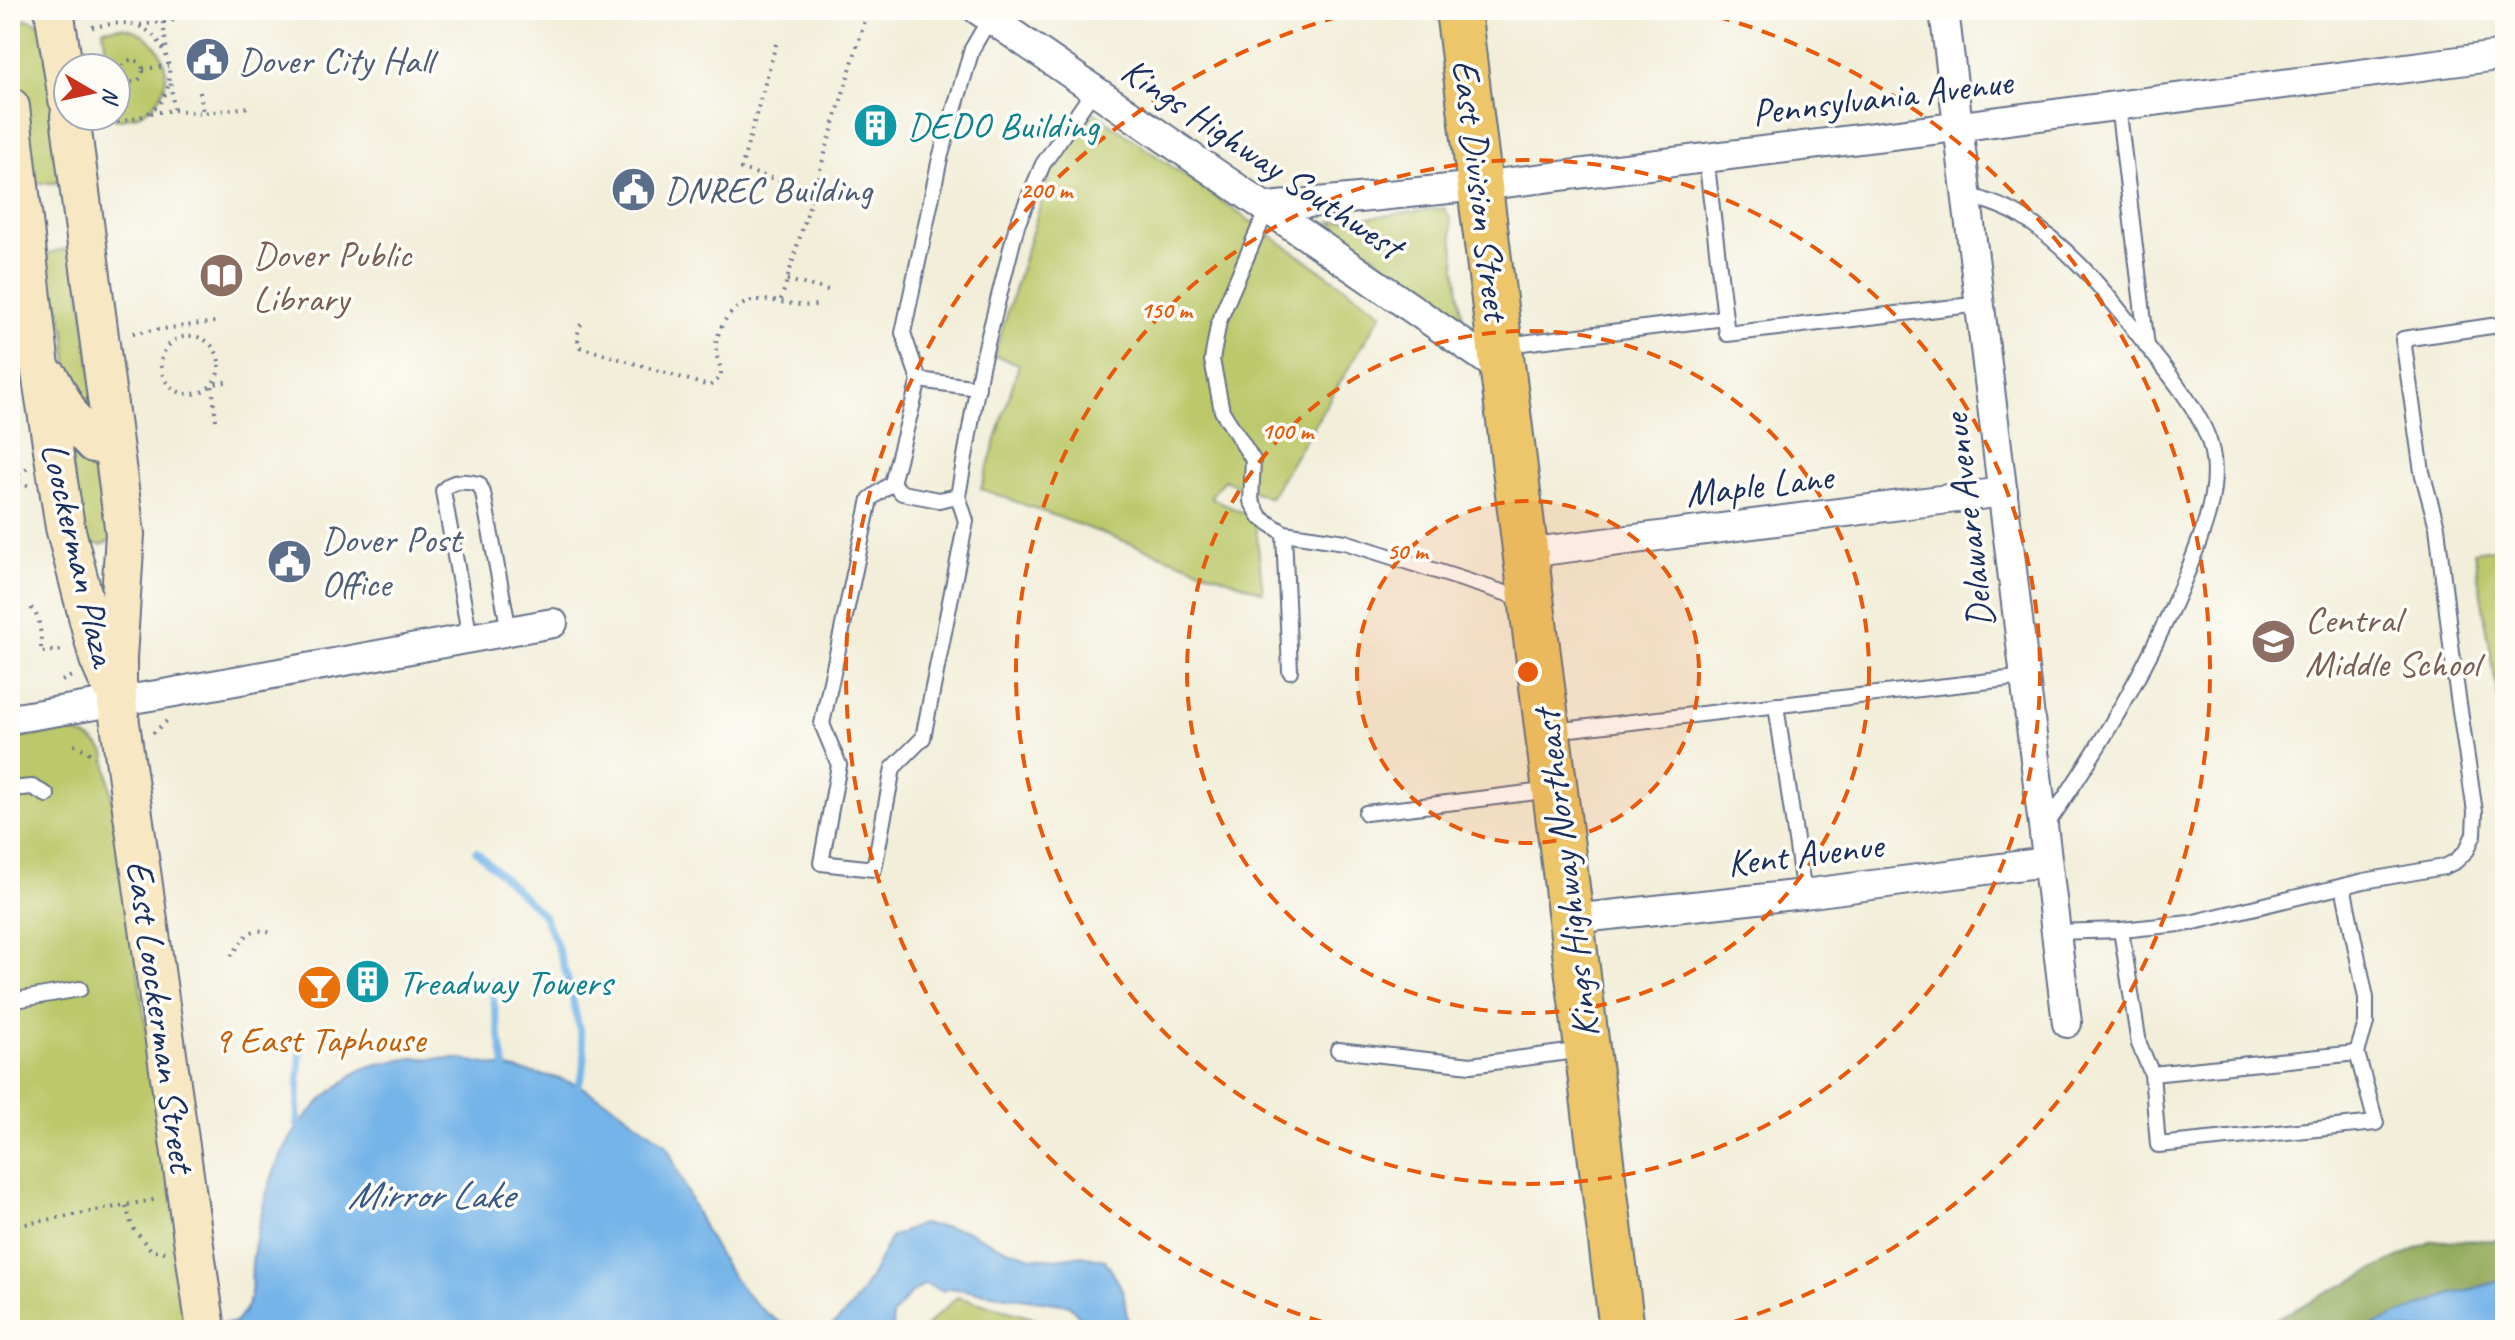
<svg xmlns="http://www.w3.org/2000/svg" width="2515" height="1340" viewBox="0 0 2515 1340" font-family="Caveat,sans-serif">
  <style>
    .green { fill: #bcc86a; stroke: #6c7c64; stroke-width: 2 }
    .forest { fill: #95ac5e; stroke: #586e5e; stroke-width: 2 }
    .water { fill: #74b4e8; stroke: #4872a3; stroke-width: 2 }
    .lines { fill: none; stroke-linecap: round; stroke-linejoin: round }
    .stream { stroke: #74b4e8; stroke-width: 7 }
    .lane-casing { stroke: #667289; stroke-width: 18 }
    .street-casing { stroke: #667289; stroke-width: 32 }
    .secondary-casing { stroke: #667289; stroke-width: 42 }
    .highway-casing { stroke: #667289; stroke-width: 48 }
    .path { stroke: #667289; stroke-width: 4; stroke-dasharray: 2 6; stroke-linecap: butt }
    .lane { stroke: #fff; stroke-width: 14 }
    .street { stroke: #fff; stroke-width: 28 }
    .secondary { stroke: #f7e8c3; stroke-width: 38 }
    .highway { stroke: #ecc669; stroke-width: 44 }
    .ring { fill: none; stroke: #e8590c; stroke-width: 4; stroke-dasharray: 14 10 }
    .labels { text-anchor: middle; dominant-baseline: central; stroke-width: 7; stroke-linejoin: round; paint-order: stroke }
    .service-label { font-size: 38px; fill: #4e5e75; stroke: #fdfcf7; text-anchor: start }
    .street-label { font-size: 38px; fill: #1b2f5e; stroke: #fdfcf7 }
    .culture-label { font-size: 38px; fill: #0d838f; stroke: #fdfcf7; text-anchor: start }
    .education-label { font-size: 38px; fill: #785e54; stroke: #fdfcf7; text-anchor: start }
    .food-label { font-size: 38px; fill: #c56008; stroke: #fdfcf7 }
    .water-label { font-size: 40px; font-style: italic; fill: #365787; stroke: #fdfcf7 }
    .centre { fill: #e8590c; stroke: #fdfcf7; stroke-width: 4 }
    .ring-label { font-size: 24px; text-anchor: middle; font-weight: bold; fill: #e8590c; stroke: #fdfcf7; stroke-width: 7; stroke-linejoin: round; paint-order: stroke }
  </style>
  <rect width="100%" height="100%" fill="#fdfcf7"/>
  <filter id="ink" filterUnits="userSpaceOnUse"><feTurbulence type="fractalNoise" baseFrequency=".0125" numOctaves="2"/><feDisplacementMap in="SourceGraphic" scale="16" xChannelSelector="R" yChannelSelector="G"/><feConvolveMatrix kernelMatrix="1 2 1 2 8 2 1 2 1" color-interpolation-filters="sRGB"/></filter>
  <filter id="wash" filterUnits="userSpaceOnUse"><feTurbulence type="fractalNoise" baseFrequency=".006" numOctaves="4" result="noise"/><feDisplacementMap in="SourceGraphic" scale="32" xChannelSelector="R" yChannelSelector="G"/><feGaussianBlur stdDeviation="1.8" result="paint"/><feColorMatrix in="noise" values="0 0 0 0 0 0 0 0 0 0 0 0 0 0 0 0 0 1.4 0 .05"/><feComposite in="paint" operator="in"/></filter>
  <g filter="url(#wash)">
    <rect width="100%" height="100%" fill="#f2eed9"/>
    <!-- green -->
    <g class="green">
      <path d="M26,19L45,25L64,173L56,183H40L29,175L14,53C14,39 14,27 26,19Z"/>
      <path d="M121,27C168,33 184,92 140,114C132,118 123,118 115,120L116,68H108L103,29Z"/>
      <polygon points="1092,111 1382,313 1270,498 1224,480 1210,497 1255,519 1263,592 981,489 1019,364 994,356 1050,173"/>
      <polygon points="1444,208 1450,218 1463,323 1331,222"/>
      <polygon points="64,249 75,254 100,426 70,394 65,330 58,303 47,280 44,265 49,253"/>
      <polygon points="67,437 101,454 113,539 102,545 85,542"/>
      <polygon points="2505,547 2505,739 2474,552"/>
      <path d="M64,731C82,734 93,738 105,752L191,1327C130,1331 71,1327 10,1330V739Z"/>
      <polygon points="957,1297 1077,1330 922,1330"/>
    </g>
    <!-- forest -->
    <polygon class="forest" points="2505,1240 2505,1280 2449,1295 2361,1330 2253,1330 2432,1241"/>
    <!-- water -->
    <g class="water">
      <path d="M413,1058L460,1059L554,1077L578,1085L613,1105L666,1144C694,1206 728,1303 795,1330H145L235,1323C260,1294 248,1286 253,1255C265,1185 281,1129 340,1085C346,1081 352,1074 359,1071C374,1063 396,1061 413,1058Z"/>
      <path d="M921,1224L966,1230L995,1245L1032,1257L1057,1259L1082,1255L1105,1260L1123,1290L1129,1330H1086V1323L1069,1305L950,1288L942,1291L925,1284L910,1294L892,1316L893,1330H825C861,1307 871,1274 891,1237Z"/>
      <polygon points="2505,1280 2505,1330 2361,1330 2449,1295"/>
    </g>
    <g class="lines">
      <!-- stream -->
      <g class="stream">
        <polyline points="476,851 543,915 555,940 569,983 585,1054 582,1076 575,1092"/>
        <polyline points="490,981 505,1068 502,1077"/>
        <polyline points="297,1125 300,1051"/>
      </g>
    </g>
  </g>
  <g filter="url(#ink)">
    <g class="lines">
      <defs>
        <g id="lane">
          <polyline points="990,18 972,49 940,158 903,333 919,380 892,483 870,499 822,724 839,765 821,863 874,869 893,768 923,738 966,521 958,496 981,367 1017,225 1043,164 1094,90"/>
          <polyline points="2118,105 2147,347"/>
          <polyline points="1706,157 1725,318"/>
          <path d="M1966,194C1983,200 2001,205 2017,214C2063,241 2101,286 2133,328C2157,360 2199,406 2210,444C2222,485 2204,530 2189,568C2152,661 2102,745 2045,827"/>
          <polyline points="1268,207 1219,321 1212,360 1222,411 1253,460 1251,501 1261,518 1284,533 1345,542 1524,599"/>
          <polyline points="1506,345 1725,318 1727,334 1980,304"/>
          <polyline points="919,380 978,388"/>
          <polyline points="892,483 902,493 939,500 958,496"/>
          <polyline points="1284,533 1290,671"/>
          <path d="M470,638L443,491C452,479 466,481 479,484L483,493L509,631"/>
          <polyline points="1776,705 1804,894"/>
          <polyline points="1553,731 2025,677"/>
          <polyline points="10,789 32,787 47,795"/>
          <polyline points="1366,813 1552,790"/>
          <polyline points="2121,930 2139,1044 2152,1074 2158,1145 2376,1123 2357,1053 2366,1023 2366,998 2343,886"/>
          <polyline points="2055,932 2121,930 2190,923 2364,881 2444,867 2456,861 2467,850 2474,834 2475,812 2454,670 2437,527 2422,472 2403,339 2505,324"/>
          <polyline points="10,1001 80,989"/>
          <polyline points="1338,1050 1471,1065 1583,1050"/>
          <polyline points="2152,1074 2357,1053"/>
        </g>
        <g id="street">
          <polyline points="978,10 1503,371"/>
          <polyline points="1944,10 2067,1023"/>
          <polyline points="1268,207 1479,186 1932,130 2505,55"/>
          <polyline points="1526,553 2003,492"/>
          <polyline points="10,719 169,693 553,623"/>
          <polyline points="1572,919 1804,894 2046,862"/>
        </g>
        <g id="secondary">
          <polyline points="54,10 68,99"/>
          <polyline points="10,107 39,359 65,527 99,659 109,682"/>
          <polyline points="70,116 125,534 117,658 117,702 206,1330"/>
          <polyline points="50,379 72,420 94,443 113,447"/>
        </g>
        <polyline id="highway" points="1458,10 1622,1330"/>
      </defs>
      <!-- lane casing -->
      <use href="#lane" class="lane-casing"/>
      <!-- street casing -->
      <use href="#street" class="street-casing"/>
      <!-- secondary casing -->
      <use href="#secondary" class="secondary-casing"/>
      <!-- highway casing -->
      <use href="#highway" class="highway-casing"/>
      <!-- path -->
      <g class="path">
        <polyline points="163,22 167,52"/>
        <polyline points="140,25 176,20"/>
        <path d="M92,27C107,25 122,21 136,25C172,37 182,91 150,112C138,120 121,121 107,124"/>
        <polyline points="776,44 741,169 814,191"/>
        <circle cx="132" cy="71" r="11"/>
        <polyline points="143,69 168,66"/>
        <polyline points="200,92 203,113"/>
        <polyline points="174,110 203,113 250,107"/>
        <polyline points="151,113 174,110 170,79"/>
        <polyline points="787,280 828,290"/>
        <polyline points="781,300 868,10"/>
        <polyline points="294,307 312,305"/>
        <path d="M581,324L577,336L580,347L709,386C731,374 716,366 716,349C715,340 721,326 726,319C754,282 787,312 820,304"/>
        <polyline points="133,333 215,322"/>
        <circle cx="190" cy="365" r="29"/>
        <polyline points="216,420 212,384 226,382"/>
        <polyline points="10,458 13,479 10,479"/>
        <polyline points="27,468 13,479 29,486"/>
        <path d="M31,608C42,618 41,639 41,652L66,650"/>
        <polyline points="62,681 73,675"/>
        <polyline points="153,733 169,719"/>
        <polyline points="74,745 86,750 94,758"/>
        <path d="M231,956C246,938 247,924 274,934"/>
        <polyline points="126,1206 132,1227 152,1251 166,1252"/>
        <polyline points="10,1227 158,1199"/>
      </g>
      <!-- lane -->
      <use href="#lane" class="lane"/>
      <!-- street -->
      <use href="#street" class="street"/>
      <!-- secondary -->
      <use href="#secondary" class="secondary"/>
      <!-- highway -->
      <use href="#highway" class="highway"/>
    </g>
  </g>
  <!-- distance rings -->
  <circle cx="1528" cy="672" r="171" fill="#e8590c" fill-opacity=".12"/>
  <g class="ring">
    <circle cx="1528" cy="672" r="171"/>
    <circle cx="1528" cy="672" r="341"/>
    <circle cx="1528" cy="672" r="512"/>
    <path d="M1346 1329A682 682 0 0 1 1363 10M1693 10A682 682 0 0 1 1710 1329"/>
  </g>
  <!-- icons -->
  <defs>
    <symbol id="civic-disc" viewBox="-11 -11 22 22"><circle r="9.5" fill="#5c6f8a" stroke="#fdfcf7"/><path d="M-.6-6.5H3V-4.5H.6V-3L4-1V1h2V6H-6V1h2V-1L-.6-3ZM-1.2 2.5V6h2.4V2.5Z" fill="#fff"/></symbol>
    <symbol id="building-disc" viewBox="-11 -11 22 22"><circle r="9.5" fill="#0f9aa8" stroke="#fdfcf7"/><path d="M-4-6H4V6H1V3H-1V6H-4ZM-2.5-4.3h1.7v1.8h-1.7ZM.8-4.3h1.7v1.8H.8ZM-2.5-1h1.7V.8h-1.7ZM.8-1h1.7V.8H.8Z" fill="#fff"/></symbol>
    <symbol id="library-disc" viewBox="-11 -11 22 22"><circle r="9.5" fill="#8d6e63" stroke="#fdfcf7"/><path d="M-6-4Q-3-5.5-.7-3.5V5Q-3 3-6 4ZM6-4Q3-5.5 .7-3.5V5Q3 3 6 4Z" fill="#fff"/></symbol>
    <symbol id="school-disc" viewBox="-11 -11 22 22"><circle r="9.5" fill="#8d6e63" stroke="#fdfcf7"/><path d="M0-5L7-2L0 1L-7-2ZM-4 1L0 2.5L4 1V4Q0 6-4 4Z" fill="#fff"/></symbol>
    <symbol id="bar-disc" viewBox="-11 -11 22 22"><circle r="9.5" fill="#e8710a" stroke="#fdfcf7"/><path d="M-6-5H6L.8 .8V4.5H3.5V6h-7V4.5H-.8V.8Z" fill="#fff"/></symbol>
  </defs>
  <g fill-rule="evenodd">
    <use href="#civic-disc" x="182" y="34" width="51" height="51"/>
    <use href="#building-disc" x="850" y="100" width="51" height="51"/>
    <use href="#civic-disc" x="608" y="164" width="51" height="51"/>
    <use href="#library-disc" x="196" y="250" width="51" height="51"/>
    <use href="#civic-disc" x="264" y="536" width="51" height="51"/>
    <use href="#school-disc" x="2248" y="616" width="51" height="51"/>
    <use href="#building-disc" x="342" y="956" width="51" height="51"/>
    <use href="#bar-disc" x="294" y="962" width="51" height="51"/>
  </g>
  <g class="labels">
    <!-- service labels -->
    <g class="service-label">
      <text x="238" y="60">Dover City Hall</text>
      <text x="664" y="189">DNREC Building</text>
      <text x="321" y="539">Dover Post<tspan x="321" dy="44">Office</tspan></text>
    </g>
    <!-- street labels -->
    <g class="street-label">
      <text transform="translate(1882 97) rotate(-7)">Pennsylvania Avenue</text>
      <text transform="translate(1262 158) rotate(34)">Kings Highway Southwest</text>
      <text transform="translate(1481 190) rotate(83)">East Division Street</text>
      <text transform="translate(1759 485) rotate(-7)">Maple Lane</text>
      <text transform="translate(1968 521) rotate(-97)">Delaware Avenue</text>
      <text transform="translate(79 554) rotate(77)">Loockerman Plaza</text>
      <text transform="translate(1805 854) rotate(-7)">Kent Avenue</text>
      <text transform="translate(1566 874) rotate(-97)">Kings Highway Northeast</text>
      <text transform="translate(161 1016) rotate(82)">East Loockerman Street</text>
    </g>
    <!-- culture labels -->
    <g class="culture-label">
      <text x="907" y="125">DEDO Building</text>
      <text x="398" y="982">Treadway Towers</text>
    </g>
    <!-- education labels -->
    <g class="education-label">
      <text x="253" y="254">Dover Public<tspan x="253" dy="44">Library</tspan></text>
      <text x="2305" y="619">Central<tspan x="2305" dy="44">Middle School</tspan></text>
    </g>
    <!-- food labels -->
    <g class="food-label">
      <text x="319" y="1039">9 East Taphouse</text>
    </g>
    <!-- water labels -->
    <g class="water-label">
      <text x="430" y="1195">Mirror Lake</text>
    </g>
  </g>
  <circle cx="1528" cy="672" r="12" class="centre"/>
  <g class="ring-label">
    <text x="1046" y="198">200 m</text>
    <text x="1166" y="318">150 m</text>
    <text x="1287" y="439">100 m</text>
    <text x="1407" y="559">50 m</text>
  </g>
  <!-- margin -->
  <rect width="2515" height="1340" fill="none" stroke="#fdfcf7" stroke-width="40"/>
  <!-- north arrow -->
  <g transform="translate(92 92) rotate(99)"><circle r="38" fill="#fdfcf7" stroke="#a3aaba" stroke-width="2"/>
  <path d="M0-6L14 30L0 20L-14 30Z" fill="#c8321e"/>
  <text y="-12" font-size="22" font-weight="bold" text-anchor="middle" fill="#1b2f5e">N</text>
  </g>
</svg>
